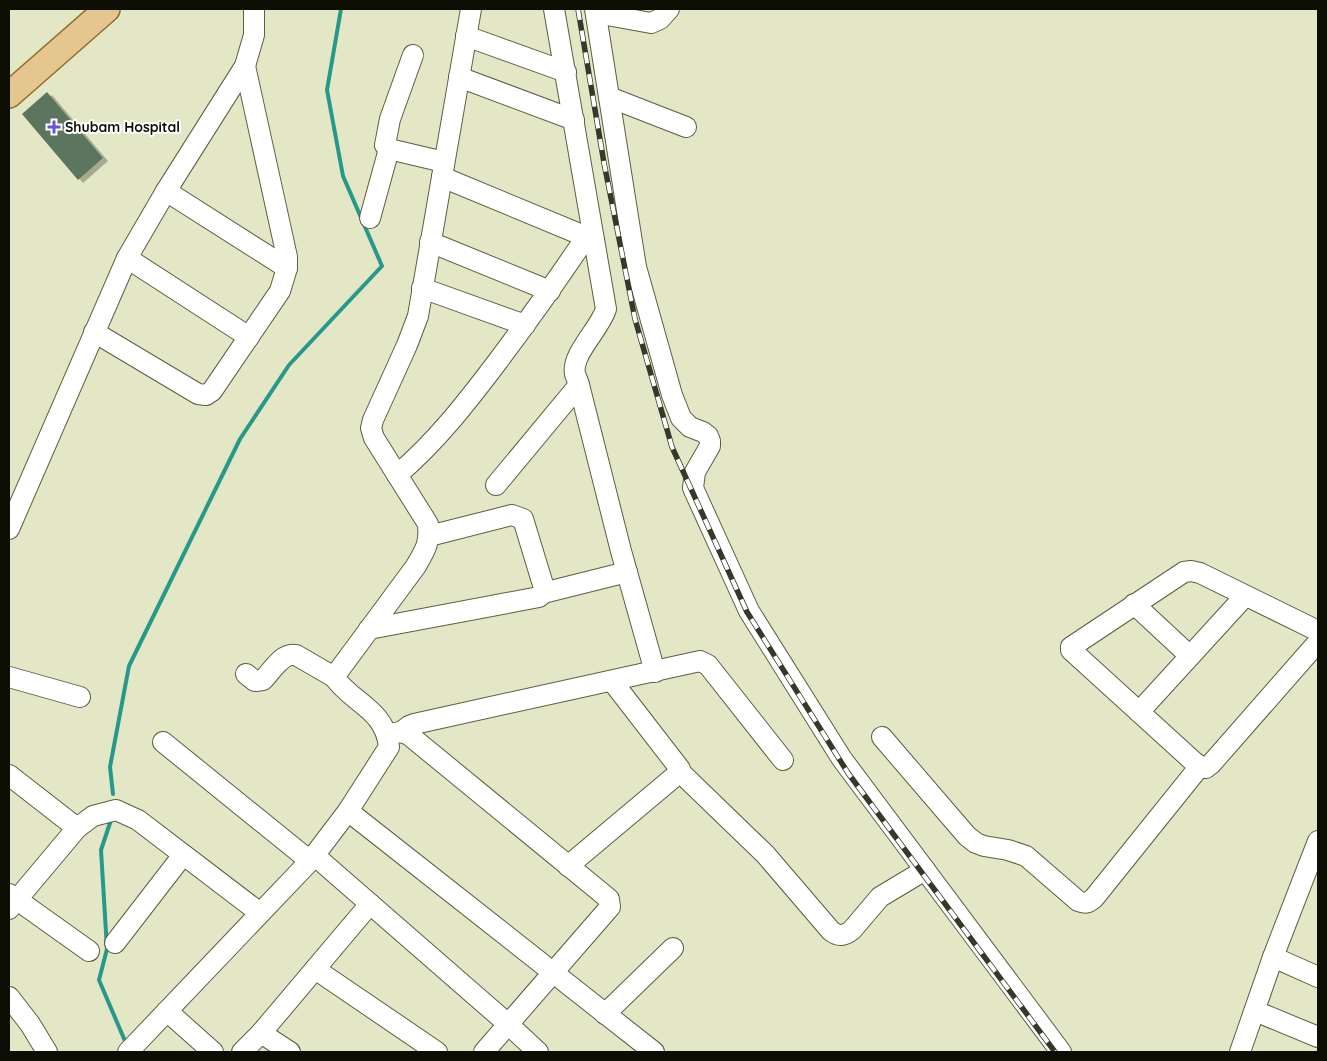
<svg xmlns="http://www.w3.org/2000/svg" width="1327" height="1061" viewBox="0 0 1327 1061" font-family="Quicksand,sans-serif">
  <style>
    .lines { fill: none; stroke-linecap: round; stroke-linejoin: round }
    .stream { stroke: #26998a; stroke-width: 4 }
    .building { fill: #5b745e; filter: url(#shadow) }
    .minor-casing { stroke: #5b5e40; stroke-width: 22 }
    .major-casing { stroke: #8e6d2e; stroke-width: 28 }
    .minor { stroke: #fff; stroke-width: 20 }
    .major { stroke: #e5c68f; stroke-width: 25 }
    .rail-casing { stroke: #363829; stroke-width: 5.5 }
    .rail { stroke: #fff; stroke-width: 4; stroke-dasharray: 11; stroke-linecap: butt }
    .poi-dot { fill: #6655ce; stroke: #fff; stroke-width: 2 }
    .labels { text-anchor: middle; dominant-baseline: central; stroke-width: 4; stroke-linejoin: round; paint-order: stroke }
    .poi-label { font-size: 14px; font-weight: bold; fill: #0c0d03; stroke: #fff; text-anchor: start }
  </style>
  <defs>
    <filter id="shadow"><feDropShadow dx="5" dy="3" stdDeviation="0" flood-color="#0004"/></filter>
  </defs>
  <rect width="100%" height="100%" fill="#e3e7c5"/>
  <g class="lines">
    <!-- stream -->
    <g class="stream">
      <polyline points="113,794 110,767 129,666 240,439 289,365 382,266 343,176 327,90 341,9"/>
      <polyline points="111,820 101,850 107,949 99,980 125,1041"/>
    </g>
  </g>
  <!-- building -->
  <polygon class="building" points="47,92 103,158 78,180 22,114"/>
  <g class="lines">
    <defs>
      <g id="minor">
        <path d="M554,9L606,309C600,329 571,354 575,374C576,377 578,381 579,385L621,551L655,672"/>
        <polyline points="595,9 636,267 672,395 681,418 690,427 703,432 708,436 710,441 710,446 695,472 693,488 749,611 842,759 1061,1052"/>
        <polyline points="596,13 651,23 660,19 669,9"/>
        <polyline points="466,36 566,72"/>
        <polyline points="413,55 390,119 385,145 389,149 444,162"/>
        <polyline points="459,77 574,120"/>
        <polyline points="609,97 686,127"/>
        <polyline points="442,177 594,240"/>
        <polyline points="166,191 287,268"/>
        <polyline points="370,218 389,149"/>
        <polyline points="430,242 550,291"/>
        <polyline points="127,258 249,337"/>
        <polyline points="422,288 525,325"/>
        <polyline points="94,332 198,394 206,395 212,391 280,291 287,268 287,257 245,66"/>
        <path d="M397,475C436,442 467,402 498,361C528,321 558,279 586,237"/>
        <polyline points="496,485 579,385"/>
        <polyline points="9,529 127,258 166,191 245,66 254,35 254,9"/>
        <polyline points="543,593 627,572"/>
        <polyline points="1134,604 1190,656"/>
        <polyline points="369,629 539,597 543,593 544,588 523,519 512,515 429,536"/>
        <polyline points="1318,631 1200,573 1191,571 1184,572 1071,647 1071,650 1194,762 1200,766 1206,768 1211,764 1318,642"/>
        <path d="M246,674L255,681L263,680C272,671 282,652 296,655L334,677"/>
        <polyline points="9,677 80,697"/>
        <polyline points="1139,712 1245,596"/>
        <polyline points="401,732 409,726 414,724 700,661 708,665 783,760"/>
        <polyline points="388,734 401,732 409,735 609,899 610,907 484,1052"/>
        <path d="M882,737L967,836L976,843L984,846L1008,850L1026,856L1078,901C1086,904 1088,903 1094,898L1200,766"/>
        <polyline points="163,742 310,861"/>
        <path d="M680,772L765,854L831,931C839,937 844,936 852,930L880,897L925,870"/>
        <polyline points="9,775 77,828"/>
        <polyline points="348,811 654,1052"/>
        <polyline points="314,855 508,1024 538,1052"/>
        <polyline points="568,866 680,772 680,769 612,681"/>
        <polyline points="9,894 89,951"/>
        <polyline points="9,909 77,828 93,816 116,810 138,820 260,913"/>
        <polyline points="115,943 183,855"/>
        <polyline points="1273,957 1318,841"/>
        <polyline points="315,969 437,1052"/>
        <polyline points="9,997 30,1024 47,1052"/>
        <polyline points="167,1011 213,1052"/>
        <polyline points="1255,1011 1318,1037"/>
        <polyline points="605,1014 673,948"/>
        <polyline points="261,1033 290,1052"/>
        <path d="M128,1052L310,861L348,811L389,747C385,709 353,704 334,677L416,566C425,550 430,544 428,524L374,438L371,428L373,420L407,345L418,316L471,9"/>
        <polyline points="242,1052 261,1033 370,904"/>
        <polyline points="1240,1052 1273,957 1318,977"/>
      </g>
      <polyline id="major" points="9,95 107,9"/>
    </defs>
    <!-- minor casing -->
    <use href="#minor" class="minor-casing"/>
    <!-- major casing -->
    <use href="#major" class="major-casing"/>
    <!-- minor -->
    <use href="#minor" class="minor"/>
    <!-- major -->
    <use href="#major" class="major"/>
    <defs>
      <polyline id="rail" points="578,9 604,163 635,319 672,447 747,612 848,773 1055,1052"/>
    </defs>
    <!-- rail casing -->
    <use href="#rail" class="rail-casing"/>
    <!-- rail -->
    <use href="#rail" class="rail"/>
  </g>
  <!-- markers -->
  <path class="poi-dot" d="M51.5 119.5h5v5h5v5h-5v5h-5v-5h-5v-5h5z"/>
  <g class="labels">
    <!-- poi labels -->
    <g class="poi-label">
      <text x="65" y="127">Shubam Hospital</text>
    </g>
  </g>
  <!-- border -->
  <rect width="1327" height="1061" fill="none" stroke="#0c0d03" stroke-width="20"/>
</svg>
